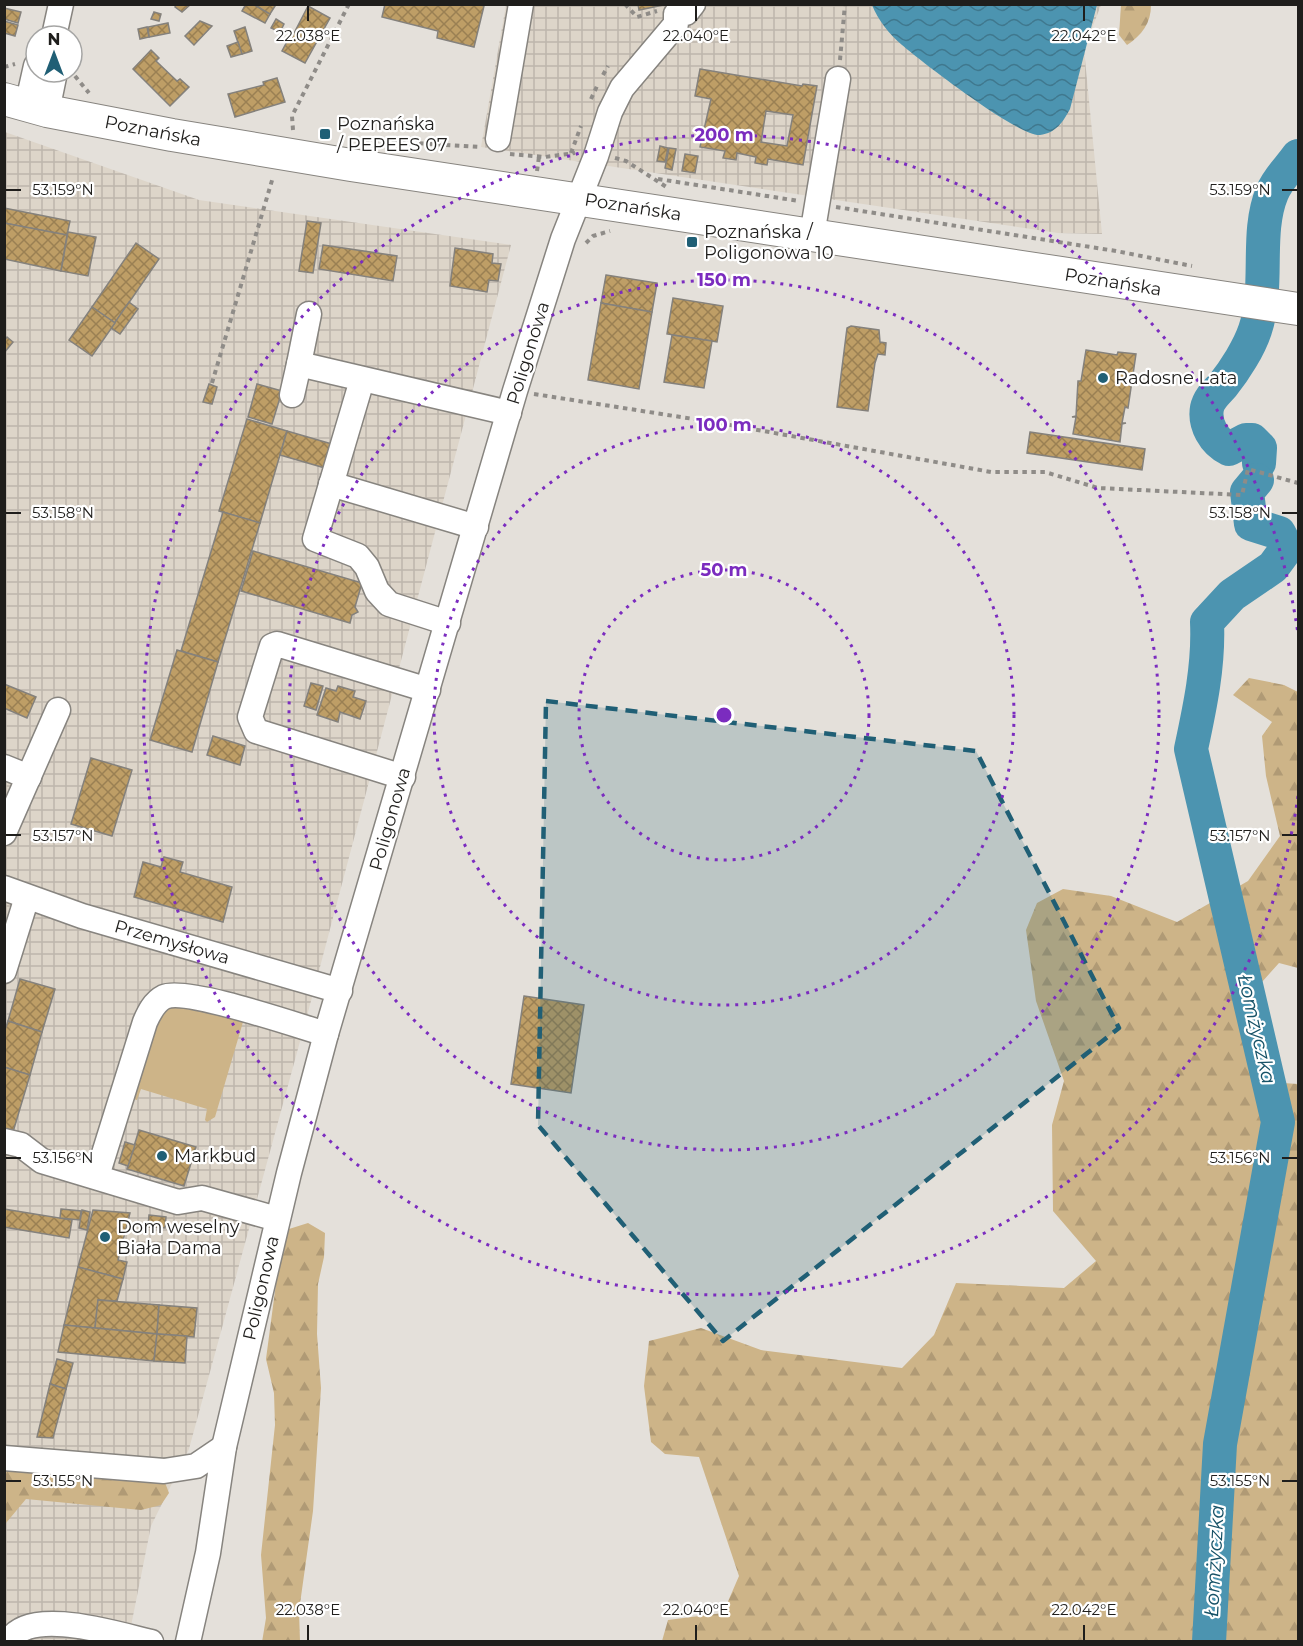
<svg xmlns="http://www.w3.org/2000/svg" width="1303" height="1646" viewBox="0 0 1303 1646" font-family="Montserrat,sans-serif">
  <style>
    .industrial { fill: url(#industrial-grid) }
    .green { fill: #cdb488 }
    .forest { fill: url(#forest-firs) }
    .water { fill: url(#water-waves) }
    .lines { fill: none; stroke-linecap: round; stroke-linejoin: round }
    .river { stroke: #4c94b0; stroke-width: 34 }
    .building { fill: url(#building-cross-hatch); stroke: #84817c; stroke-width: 1.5; fill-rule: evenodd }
    .minor-casing { stroke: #87847f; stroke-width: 27 }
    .major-casing { stroke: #87847f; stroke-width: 34 }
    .path { stroke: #8f8c88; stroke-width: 4; stroke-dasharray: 4.5 4.5; stroke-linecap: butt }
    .minor { stroke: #fff; stroke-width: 24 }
    .major { stroke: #fff; stroke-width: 32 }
    .marked { fill: #205f75; fill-opacity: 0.2; stroke: #205f75; stroke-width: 4.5; stroke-dasharray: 12 8; stroke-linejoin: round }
    .ticks { fill: none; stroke: #1f1e1c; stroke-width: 2 }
    .ring { fill: none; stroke: #7b2cbf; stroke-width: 3; stroke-dasharray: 3 6 }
    .poi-dot { fill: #205f75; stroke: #fff; stroke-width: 2 }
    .labels { text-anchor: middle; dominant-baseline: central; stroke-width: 4.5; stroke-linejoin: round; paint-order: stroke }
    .poi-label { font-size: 18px; fill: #1f1e1c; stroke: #fff; text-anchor: start }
    .street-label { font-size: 18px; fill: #1f1e1c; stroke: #fff }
    .water-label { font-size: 20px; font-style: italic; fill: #175267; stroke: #fff }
    .ticks-label { font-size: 15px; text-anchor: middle; fill: #1f1e1c; stroke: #fff; stroke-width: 4.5; stroke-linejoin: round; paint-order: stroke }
    .centre { fill: #7b2cbf; stroke: #fff; stroke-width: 3 }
    .ring-label { font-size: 18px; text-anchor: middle; font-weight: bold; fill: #7b2cbf; stroke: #fff; stroke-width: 4.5; stroke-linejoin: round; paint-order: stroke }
  </style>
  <defs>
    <pattern id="industrial-grid" width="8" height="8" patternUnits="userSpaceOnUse" patternTransform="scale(1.5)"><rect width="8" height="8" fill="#ddd5c9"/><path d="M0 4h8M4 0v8" fill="none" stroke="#bdb6ac"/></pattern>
    <pattern id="forest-firs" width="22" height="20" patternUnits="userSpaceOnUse" patternTransform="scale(1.5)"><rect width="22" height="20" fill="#cdb488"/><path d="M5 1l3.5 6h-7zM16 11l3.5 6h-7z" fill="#b09a75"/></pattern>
    <pattern id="water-waves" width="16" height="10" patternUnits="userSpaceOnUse" patternTransform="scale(1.5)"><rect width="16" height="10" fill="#4c94b0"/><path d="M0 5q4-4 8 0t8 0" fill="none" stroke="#3f788e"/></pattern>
    <pattern id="building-cross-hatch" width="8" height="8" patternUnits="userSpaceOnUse" patternTransform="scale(1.5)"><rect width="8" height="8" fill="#be9e66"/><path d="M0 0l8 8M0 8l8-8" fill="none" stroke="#9a8053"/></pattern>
  </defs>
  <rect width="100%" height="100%" fill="#e4e0da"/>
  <!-- industrial -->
  <g class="industrial">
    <polygon points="506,5 1101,5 1084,49 1102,234 1058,233 481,147"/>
    <polygon points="5,132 199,200 511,245 311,1001 189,1449 151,1526 128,1641 5,1642"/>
  </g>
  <!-- green -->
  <polygon class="green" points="171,1002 240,1017 243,1022 215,1117 207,1122 205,1120 207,1109 141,1089 137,1100 133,1099 161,1009"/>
  <!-- forest -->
  <g class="forest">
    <path d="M1121,5H1151C1151,23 1142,35 1127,45L1119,35Z"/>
    <polygon points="1249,678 1284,685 1298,692 1298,968 1279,963 1262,982 1272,1047 1283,1083 1298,1084 1298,1641 662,1641 668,1620 723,1613 739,1576 699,1457 665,1454 651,1442 644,1386 649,1341 701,1328 761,1350 902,1368 934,1335 956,1283 1064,1288 1096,1261 1053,1211 1052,1125 1064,1081 1036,1001 1026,930 1037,903 1063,889 1111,896 1177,922 1248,881 1280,836 1266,776 1262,736 1272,722 1233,695"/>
    <polygon points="308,1223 325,1233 324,1257 318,1284 317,1334 321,1388 313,1511 299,1611 300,1641 262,1642 266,1618 261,1555 275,1425 274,1393 266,1359 279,1261 289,1229"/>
    <polygon points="5,1464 164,1480 169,1493 161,1505 141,1510 26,1499 6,1523 5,1531"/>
  </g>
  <!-- water -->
  <path class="water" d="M872,5H1097L1070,109C1063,122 1056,133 1040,135C1019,137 922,62 902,45C889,34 878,20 872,5Z"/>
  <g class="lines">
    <!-- river -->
    <g class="river">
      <path d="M1259,463L1260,448L1252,440H1246L1229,449C1214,442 1204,424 1207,408C1209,398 1217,392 1223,385C1235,370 1249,348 1255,330C1270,286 1255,234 1272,193C1278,178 1289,169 1298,156"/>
      <path d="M1209,1642L1220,1444L1278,1122L1191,749C1200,707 1209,665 1207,622L1232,595L1273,567L1287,548L1279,533L1251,524L1247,492L1257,480"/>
    </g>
  </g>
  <!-- building -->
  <g class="building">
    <polygon points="176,4 191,4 182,12 175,7"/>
    <polygon points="246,4 253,4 270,14 265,23 242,11"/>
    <polygon points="253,4 273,4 275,6 270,14"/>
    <polygon points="385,4 478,4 484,6 474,47 437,38 438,31 382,17"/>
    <polygon points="638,4 664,4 664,5 639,10"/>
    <polygon points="308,6 330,18 305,63 282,51 289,38 291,39"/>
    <polygon points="4,8 21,12 18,23 4,19"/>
    <polygon points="154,12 161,14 159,21 151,19"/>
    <polygon points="276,19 284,24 280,32 271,28"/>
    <polygon points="4,21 18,25 15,36 4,33"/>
    <polygon points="200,21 212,26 194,45 185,36"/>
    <polygon points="168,23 170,33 149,37 148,27"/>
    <polygon points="147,27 149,37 140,39 138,29"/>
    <polygon points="245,27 252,51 242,54 234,31"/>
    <polygon points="238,42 242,54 231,57 227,46"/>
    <polygon points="151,50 159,58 156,61 177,81 180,79 189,87 170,106 133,69"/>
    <path d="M700,69L802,86L803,84L817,86L803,165L768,159L767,165L755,163L756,157L737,153L736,160L723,158L725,151L700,147L711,99L695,96ZM766,111L793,115L787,146L761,142Z"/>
    <polygon points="277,78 285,102 235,117 228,94 264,85 263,82"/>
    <polygon points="660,146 668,148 665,162 657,161"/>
    <polygon points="669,148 676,149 672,170 665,168"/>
    <polygon points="685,154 698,156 695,173 682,171"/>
    <polygon points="4,208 70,221 67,235 4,223"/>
    <polygon points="307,221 321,223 313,273 299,271"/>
    <polygon points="4,223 67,235 61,271 4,259"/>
    <polygon points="68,232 96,237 88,276 61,271"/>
    <polygon points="136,243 159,259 115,323 92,307"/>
    <polygon points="323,245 397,256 393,281 319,269"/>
    <polygon points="455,248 493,254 492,263 501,264 498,281 489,280 487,292 450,286"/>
    <polygon points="606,275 657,283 652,312 601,303"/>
    <polygon points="673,298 723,306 717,342 667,334"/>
    <polygon points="129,302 138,309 120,334 111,328"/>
    <polygon points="601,303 652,312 639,389 588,380"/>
    <polygon points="92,307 115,323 92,356 69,340"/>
    <polygon points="851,326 879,330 880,342 886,343 885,355 878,354 875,363 868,411 837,407 847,328"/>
    <polygon points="672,335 712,341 704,388 664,382"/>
    <polygon points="7,337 13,342 4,353 4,341"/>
    <polygon points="1086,350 1117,355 1118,352 1136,354 1128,408 1125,407 1122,423 1126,423 1122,424 1120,442 1073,434 1076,417 1072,417 1076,416 1078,381 1081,381"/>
    <polygon points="209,384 217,387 212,404 203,402"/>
    <polygon points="257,384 282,391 272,424 248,417"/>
    <polygon points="247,419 287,431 260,523 219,511"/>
    <polygon points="287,431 332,444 325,468 280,455"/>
    <polygon points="1030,432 1145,449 1142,470 1027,453"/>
    <polygon points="223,512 260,523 218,662 181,651"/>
    <polygon points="253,551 362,583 355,607 358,612 352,615 350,623 241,591"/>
    <polygon points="177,650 218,662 192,752 150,740"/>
    <polygon points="311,683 323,686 316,710 304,706"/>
    <polygon points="4,684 36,697 27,718 4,708"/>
    <polygon points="338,686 355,691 353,697 366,701 360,719 340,712 338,722 317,715 326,688 336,691"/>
    <polygon points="213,736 245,746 240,765 207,755"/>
    <polygon points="91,758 132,770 112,836 71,824"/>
    <polygon points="164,857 183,862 180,872 232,887 223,922 134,897 143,862 161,867"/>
    <polygon points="20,979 55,989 42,1032 8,1021"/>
    <polygon points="524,996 584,1005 571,1093 511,1084"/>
    <polygon points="8,1021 42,1032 30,1075 4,1067 4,1033"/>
    <polygon points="4,1067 30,1075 13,1132 4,1129"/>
    <polygon points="139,1130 196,1147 184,1186 127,1169"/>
    <polygon points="125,1142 135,1145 128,1166 119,1163"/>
    <polygon points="4,1209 72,1220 69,1238 4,1227"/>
    <polygon points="61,1209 81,1211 80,1220 60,1218"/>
    <polygon points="82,1210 90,1212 87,1230 79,1228"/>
    <polygon points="93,1210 130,1213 118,1260 127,1262 123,1279 78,1267"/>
    <polygon points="149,1215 166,1217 165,1228 148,1227"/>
    <polygon points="78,1267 123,1279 117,1301 98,1300 95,1328 64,1325"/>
    <polygon points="98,1300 159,1305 157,1334 95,1328"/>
    <polygon points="159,1305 197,1308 194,1337 157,1334"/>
    <polygon points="64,1325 157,1334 154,1361 58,1352"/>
    <polygon points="157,1334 187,1336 185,1363 154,1361"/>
    <polygon points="57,1359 73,1363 66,1389 50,1384"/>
    <polygon points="50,1384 66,1389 53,1438 37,1437"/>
  </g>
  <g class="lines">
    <defs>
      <g id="minor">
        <polyline points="54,36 61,4"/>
        <polyline points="27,106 36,66"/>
        <polyline points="47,111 55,72"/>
        <polyline points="498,139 521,4"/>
        <polyline points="812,235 838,79"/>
        <polyline points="309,314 299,364 509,413"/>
        <polyline points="362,380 315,539 358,556 367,567 377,591 389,604 448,623"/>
        <polyline points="292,395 299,364"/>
        <polyline points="331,484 476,527"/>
        <polyline points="4,767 29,777"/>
        <polyline points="403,777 256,731 250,717 272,646 277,644 428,690"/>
        <polyline points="4,833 58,710"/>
        <polyline points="4,888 82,916 340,991"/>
        <polyline points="4,971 27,897"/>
        <polyline points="4,1141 21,1145 42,1161 178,1202 202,1198 277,1219"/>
        <path d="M97,1176L145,1022C149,1013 154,1002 164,997C186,987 298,1026 326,1034"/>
        <polyline points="4,1458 164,1471 196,1466 224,1447"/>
        <path d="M9,1642C27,1605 120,1635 151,1642"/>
        <polyline points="188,1642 208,1553 224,1447 289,1173 326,1034 515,391 563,239 596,156 610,112 622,88 676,24 676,14 686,13 693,4"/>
      </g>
      <polyline id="major" points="4,99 47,111 172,135 351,165 1298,309"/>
    </defs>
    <!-- minor casing -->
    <use href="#minor" class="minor-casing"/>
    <!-- major casing -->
    <use href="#major" class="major-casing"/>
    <!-- path -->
    <g class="path">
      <polyline points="625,4 637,17 657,11"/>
      <polyline points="840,60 845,4"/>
      <polyline points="4,67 15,64"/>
      <polyline points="603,75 608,66"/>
      <polyline points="75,76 89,93"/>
      <polyline points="591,99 598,84"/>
      <polyline points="293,130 292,116 349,4"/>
      <polyline points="365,140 480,147"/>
      <polyline points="571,153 581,126"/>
      <polyline points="510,154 545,157 575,153"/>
      <polyline points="615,158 626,161 668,188"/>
      <polyline points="537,171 539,157"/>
      <polyline points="658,179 799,201"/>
      <polyline points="836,207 1116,251 1192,266"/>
      <polyline points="586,243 593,236 610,231"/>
      <polyline points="212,383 273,177"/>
      <polyline points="534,394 719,423 991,472 1045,472 1098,488 1242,495 1248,469 1298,483"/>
    </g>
    <!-- minor -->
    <use href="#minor" class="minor"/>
    <!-- major -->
    <use href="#major" class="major"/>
  </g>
  <!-- marked area -->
  <path class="marked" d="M546,701L976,751L1119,1028L723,1341L538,1125Z"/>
  <!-- ticks -->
  <path class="ticks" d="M308,6V21M696,6V21M1084,6V21M6,190H21M1282,190H1297M6,513H21M1282,513H1297M6,835H21M1282,835H1297M6,1158H21M1282,1158H1297M6,1481H21M1282,1481H1297M308,1625V1640M696,1625V1640M1084,1625V1640"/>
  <!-- distance rings -->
  <g class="ring">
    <circle cx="724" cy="715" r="145"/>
    <circle cx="724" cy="715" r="290"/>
    <circle cx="724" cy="715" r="435"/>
    <path d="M1298 796A580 580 0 1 1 1298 634"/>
  </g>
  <!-- markers -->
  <g class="poi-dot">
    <rect x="319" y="128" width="12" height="12" rx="3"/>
    <rect x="686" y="236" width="12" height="12" rx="3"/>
    <circle cx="1103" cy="378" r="6"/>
    <circle cx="162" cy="1156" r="6"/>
    <circle cx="105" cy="1237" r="6"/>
  </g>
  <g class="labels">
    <!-- poi labels -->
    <g class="poi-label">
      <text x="337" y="124">Poznańska<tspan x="337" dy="21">/ PEPEES 07</tspan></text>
      <text x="704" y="232">Poznańska /<tspan x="704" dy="21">Poligonowa 10</tspan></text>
      <text x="1115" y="378">Radosne Lata</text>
      <text x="174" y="1156">Markbud</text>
      <text x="117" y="1227">Dom weselny<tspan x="117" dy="21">Biała Dama</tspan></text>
    </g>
    <!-- street labels -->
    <g class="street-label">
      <text transform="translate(153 131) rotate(11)">Poznańska</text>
      <text transform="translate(633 207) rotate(9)">Poznańska</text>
      <text transform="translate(1113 282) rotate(9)">Poznańska</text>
      <text transform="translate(528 353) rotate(-73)">Poligonowa</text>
      <text transform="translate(390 819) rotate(-74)">Poligonowa</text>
      <text transform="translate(172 942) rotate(16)">Przemysłowa</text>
      <text transform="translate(261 1288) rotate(-77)">Poligonowa</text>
    </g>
    <!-- water labels -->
    <g class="water-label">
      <text transform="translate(1257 1029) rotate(77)">Łomżyczka</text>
      <text transform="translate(1214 1561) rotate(-87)">Łomżyczka</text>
    </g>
  </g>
  <g class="ticks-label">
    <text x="308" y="41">22.038°E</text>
    <text x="696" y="41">22.040°E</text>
    <text x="1084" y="41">22.042°E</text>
    <text x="63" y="195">53.159°N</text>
    <text x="1240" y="195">53.159°N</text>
    <text x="63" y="518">53.158°N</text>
    <text x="1240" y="518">53.158°N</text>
    <text x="63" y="841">53.157°N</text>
    <text x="1240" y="841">53.157°N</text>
    <text x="63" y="1163">53.156°N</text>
    <text x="1240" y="1163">53.156°N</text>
    <text x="63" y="1486">53.155°N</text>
    <text x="1240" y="1486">53.155°N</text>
    <text x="308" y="1615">22.038°E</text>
    <text x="696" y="1615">22.040°E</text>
    <text x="1084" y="1615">22.042°E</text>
  </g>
  <circle cx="724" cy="715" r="9" class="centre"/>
  <g class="ring-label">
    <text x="724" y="141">200 m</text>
    <text x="724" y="286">150 m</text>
    <text x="724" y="431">100 m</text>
    <text x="724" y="576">50 m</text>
  </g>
  <!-- border -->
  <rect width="1303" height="1646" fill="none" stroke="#1f1e1c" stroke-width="12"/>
  <!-- north arrow -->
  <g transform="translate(54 54)"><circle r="28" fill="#ffffff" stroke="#a5a5a4" stroke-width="1.5"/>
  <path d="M0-4.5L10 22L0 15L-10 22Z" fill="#205f75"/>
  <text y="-9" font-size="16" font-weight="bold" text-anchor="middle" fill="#1f1e1c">N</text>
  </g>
</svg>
